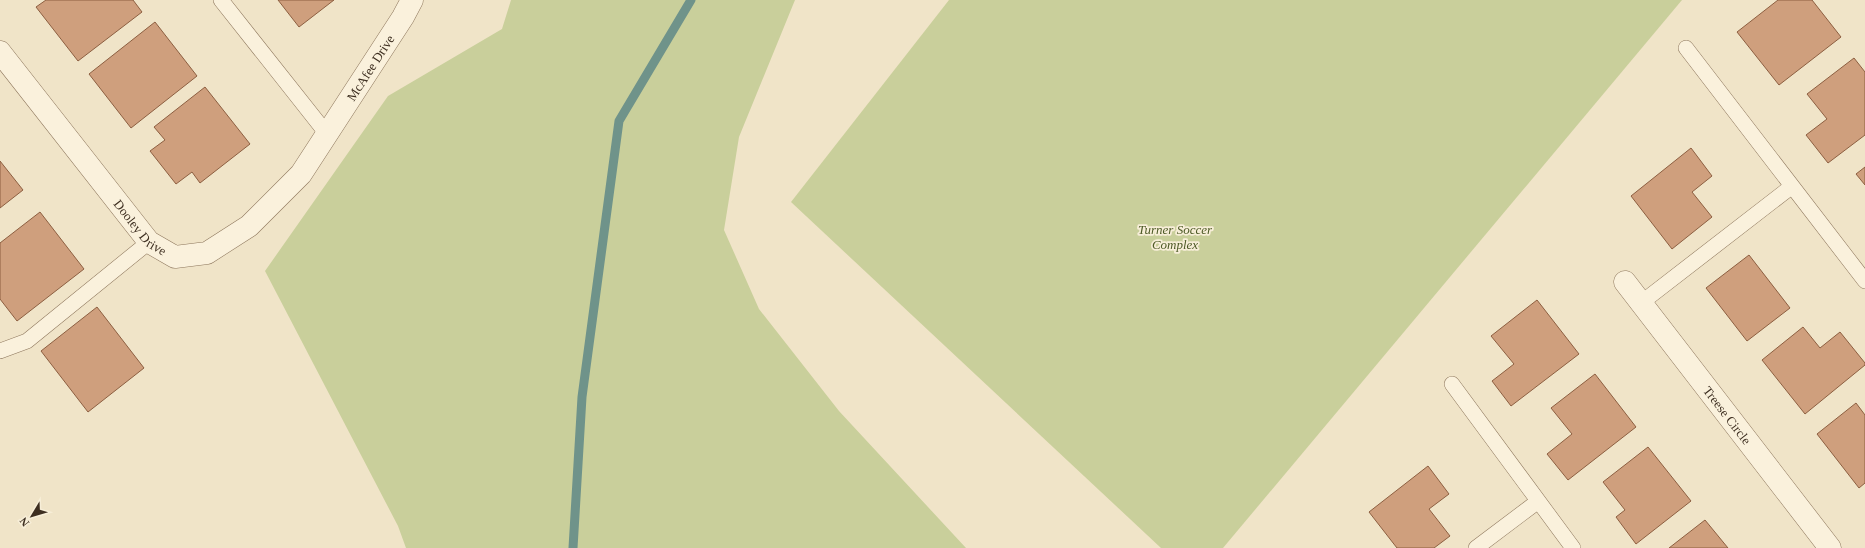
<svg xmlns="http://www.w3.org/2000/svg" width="1865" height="548" viewBox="0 0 1865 548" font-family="Georgia,serif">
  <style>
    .green { fill: #c9cf9b }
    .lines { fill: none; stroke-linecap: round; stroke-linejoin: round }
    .stream { stroke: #6f938a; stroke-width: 9 }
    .building { fill: #cf9f7d; stroke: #8d5f41 }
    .lane-casing { stroke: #8d765c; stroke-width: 16 }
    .street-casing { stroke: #8d765c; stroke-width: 23 }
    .lane { stroke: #faf1dc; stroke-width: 15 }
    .street { stroke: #faf1dc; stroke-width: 22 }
    .labels { text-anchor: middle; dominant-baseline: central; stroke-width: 3.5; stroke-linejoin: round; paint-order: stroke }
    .street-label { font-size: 13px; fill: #3d2e20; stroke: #f7eed8 }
    .park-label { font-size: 13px; font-style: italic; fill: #4d5a26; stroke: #f7eed8 }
  </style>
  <rect width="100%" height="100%" fill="#f0e4c8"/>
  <!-- green -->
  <g class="green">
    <polygon points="511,0 795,0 739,137 724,230 759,309 839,411 966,548 406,548 398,526 265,271 388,96 502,29"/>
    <polygon points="949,0 1682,0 1223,548 1161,548 791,202"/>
  </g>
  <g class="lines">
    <!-- stream -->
    <polyline class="stream" points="573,548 582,397 619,121 691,0"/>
  </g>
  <!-- building -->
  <g class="building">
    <polygon points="46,0 133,0 142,12 78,61 36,7"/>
    <polygon points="278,0 334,0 299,27"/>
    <polygon points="1778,0 1812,0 1841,37 1779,85 1737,32"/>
    <polygon points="155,22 197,76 131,128 89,74"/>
    <polygon points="1854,58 1865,72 1865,135 1828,163 1806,135 1827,119 1807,94"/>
    <polygon points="205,87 250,144 200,183 192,172 176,184 150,151 165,140 154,127"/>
    <polygon points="1691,148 1712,176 1692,192 1712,217 1672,249 1631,196"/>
    <polygon points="0,161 23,190 0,208"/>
    <polygon points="1865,167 1865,185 1856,174"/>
    <polygon points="40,212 84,269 17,321 0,299 0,243"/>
    <polygon points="1749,255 1790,308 1747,341 1706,288"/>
    <polygon points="1537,300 1579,354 1511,406 1492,381 1514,364 1491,336"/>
    <polygon points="97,307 144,368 88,412 41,351"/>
    <polygon points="1803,327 1820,348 1840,332 1865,363 1865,365 1805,414 1762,360"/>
    <polygon points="1595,374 1636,427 1568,480 1547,454 1572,434 1551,408"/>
    <polygon points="1856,403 1865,415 1865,483 1859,488 1817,434"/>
    <polygon points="1648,447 1691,501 1636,544 1616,517 1625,510 1603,482"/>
    <polygon points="1428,466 1449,494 1429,509 1450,536 1434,548 1397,548 1369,512"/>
    <polygon points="1705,520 1728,548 1669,548"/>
  </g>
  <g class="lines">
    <defs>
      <g id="lane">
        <polyline points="221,0 327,134"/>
        <polyline points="1686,48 1865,281"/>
        <polyline points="1641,303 1791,187"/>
        <polyline points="0,351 27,341 149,242"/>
        <polyline points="1452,384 1573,548"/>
        <polyline points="1476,548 1537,502"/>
      </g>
      <g id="street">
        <path id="s1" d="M0,52L149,242L175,257L207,253L249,226L301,174L403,17L412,0"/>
        <path id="s2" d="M1625,282L1830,548"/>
      </g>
    </defs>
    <!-- lane casing -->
    <use href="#lane" class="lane-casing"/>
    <!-- street casing -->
    <use href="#street" class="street-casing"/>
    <!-- lane -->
    <use href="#lane" class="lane"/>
    <!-- street -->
    <use href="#street" class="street"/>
  </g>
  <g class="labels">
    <!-- street labels -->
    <g class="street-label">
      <text stroke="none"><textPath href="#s1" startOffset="554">McAfee Drive</textPath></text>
      <text stroke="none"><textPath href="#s1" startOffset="225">Dooley Drive</textPath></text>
      <text stroke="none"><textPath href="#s2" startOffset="168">Treese Circle</textPath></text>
    </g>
    <!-- park labels -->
    <g class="park-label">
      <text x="1175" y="229">Turner Soccer<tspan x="1175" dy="15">Complex</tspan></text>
    </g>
  </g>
  <!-- north arrow -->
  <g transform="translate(32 516) rotate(232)" stroke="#f7eed8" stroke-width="3" paint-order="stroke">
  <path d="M0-3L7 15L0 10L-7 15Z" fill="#3d2e20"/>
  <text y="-6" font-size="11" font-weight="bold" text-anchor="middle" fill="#3d2e20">N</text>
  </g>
</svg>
